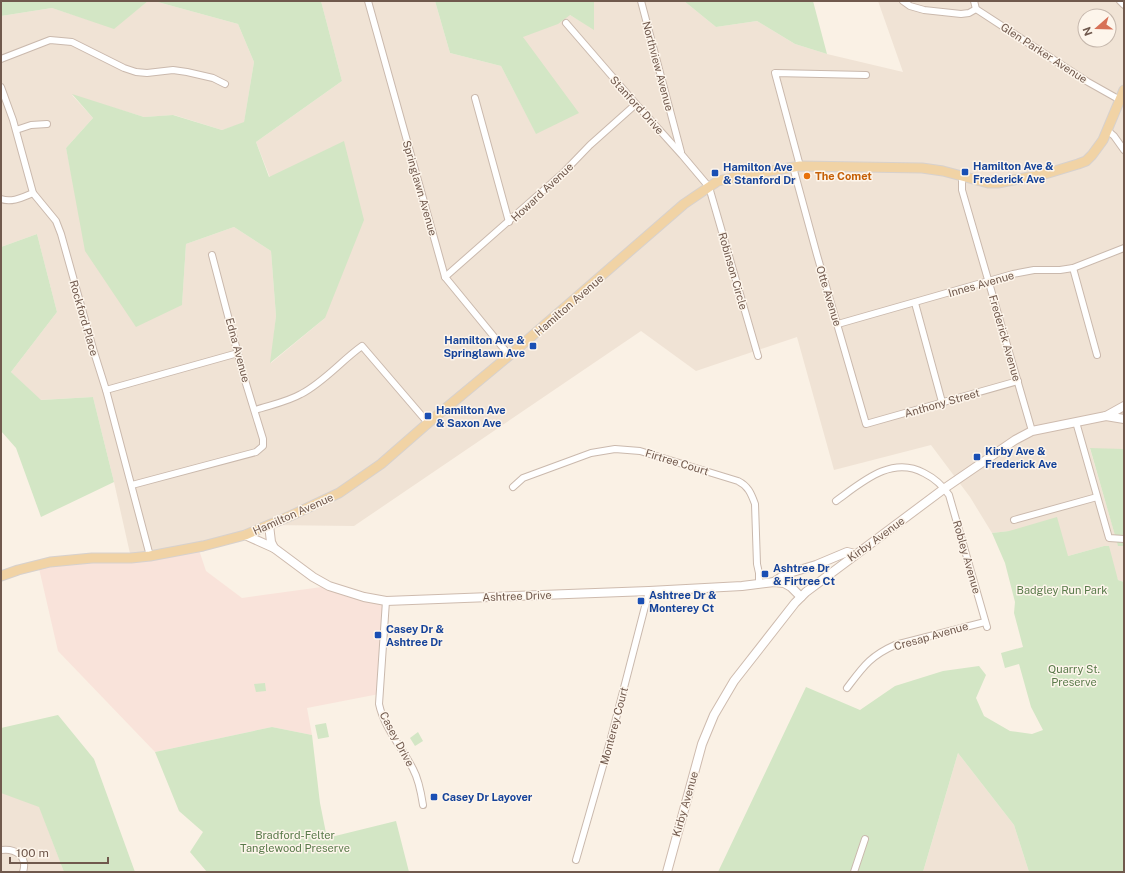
<svg xmlns="http://www.w3.org/2000/svg" width="1125" height="873" viewBox="0 0 1125 873" font-family="'Public Sans',sans-serif">
  <style>
    .residential { fill: #f0e3d5; fill-rule: evenodd }
    .commercial { fill: #f9e3da }
    .green { fill: #d3e6c5 }
    .lines { fill: none; stroke-linecap: round; stroke-linejoin: round }
    .street-casing { stroke: #cab9ad; stroke-width: 8 }
    .secondary-casing { stroke: #cebbae; stroke-width: 10 }
    .primary-casing { stroke: #d7d1cd; stroke-width: 11 }
    .street { stroke: #fff; stroke-width: 6 }
    .secondary { stroke: #fff; stroke-width: 8 }
    .primary { stroke: #f1d3a5; stroke-width: 9 }
    .transit-dot { fill: #1a4fb4; stroke: #fdf5eb; stroke-width: 1.5 }
    .food-dot { fill: #e8710a; stroke: #fdf5eb; stroke-width: 1.5 }
    .labels { text-anchor: middle; dominant-baseline: central; stroke-width: 3; stroke-linejoin: round; paint-order: stroke }
    .street-label { font-size: 11px; fill: #70594d; stroke: #fdf5eb }
    .transit-label { font-size: 11px; font-weight: bold; fill: #164399; stroke: #fdf5eb; text-anchor: start }
    .food-label { font-size: 11px; font-weight: bold; fill: #c56008; stroke: #fdf5eb; text-anchor: start }
    .park-label { font-size: 11px; fill: #597a4a; stroke: #fdf5eb }
  </style>
  <rect width="100%" height="100%" fill="#faf1e5"/>
  <!-- residential -->
  <g class="residential">
    <path d="M148,1H154L238,24L254,62L244,123L222,130L174,115L144,117L72,95L93,118L66,148L72,178L182,304L186,244L234,227L271,251L276,316L271,363L325,318L256,142L342,81L321,1H435L450,53L501,66L536,133L523,36L556,7L594,29V1H684L716,27L757,21L795,44L827,54L903,72L878,1H1124V449H1090L1118,545L1124,546V582L1118,580L1104,546L1068,556L1009,531L992,533L970,497L931,445L834,470L797,337L696,371L641,331L354,526L269,525L245,535L131,558L114,482L93,397L40,400L11,372L57,312L37,234L1,247V16L52,8L114,28ZM1085,16H1109V40H1085Z"/>
    <polygon points="958,753 1014,825 1029,872 923,872"/>
    <polygon points="32,787 64,872 1,872 1,789"/>
  </g>
  <!-- commercial -->
  <polygon class="commercial" points="198,547 206,571 242,598 329,586 386,601 379,694 307,708 312,735 272,727 155,752 58,651 38,564"/>
  <!-- green -->
  <g class="green">
    <polygon points="1,1 148,1 114,29 52,8 1,16"/>
    <polygon points="154,1 321,1 342,81 256,142 269,177 344,141 364,220 325,318 270,363 276,316 271,251 234,227 186,244 182,305 136,327 85,251 66,148 93,118 72,94 144,117 173,115 222,130 244,122 254,62 238,24"/>
    <polygon points="435,1 594,1 594,30 570,15 558,24 523,37 579,113 536,134 501,66 450,53"/>
    <polygon points="684,1 813,1 827,54 795,44 757,21 716,27"/>
    <polygon points="37,234 57,312 11,372 41,400 93,397 114,482 41,517 16,448 1,431 1,247"/>
    <polygon points="1090,448 1124,449 1124,546 1118,546"/>
    <polygon points="1057,517 1068,556 1104,546 1109,546 1118,580 1124,582 1124,872 1029,872 1014,825 958,753 923,872 718,872 806,687 860,710 895,686 943,671 979,666 986,675 976,698 984,716 1010,731 1032,734 1043,730 1031,707 1019,664 1005,668 1001,653 1023,647 1014,613 1015,602 1005,563 992,533 1009,531"/>
    <polygon points="265,683 266,691 256,692 254,684"/>
    <polygon points="58,715 94,759 135,872 64,872 39,807 1,793 1,728"/>
    <polygon points="326,723 329,737 318,739 315,725"/>
    <polygon points="272,727 312,735 320,803 327,838 396,821 409,872 207,872 190,852 203,832 179,811 155,752"/>
    <polygon points="418,732 423,741 415,746 410,738"/>
  </g>
  <g class="lines">
    <defs>
      <g id="street">
        <polyline points="368,1 445,277 509,355"/>
        <polyline points="641,1 681,152"/>
        <polyline points="903,1 910,6 924,10 961,14 969,13 976,9"/>
        <polyline points="974,1 976,9 1088,82 1120,100"/>
        <polyline points="1120,1 1124,5"/>
        <polyline points="566,23 636,104 682,155 709,187 758,356"/>
        <polyline points="1,59 50,40 72,42 124,68 136,72 147,73 173,70 187,72 213,78 225,84"/>
        <polyline points="1,87 13,120 33,193 56,221 61,234 94,352 106,390 150,556"/>
        <polyline points="475,98 509,222"/>
        <polyline points="16,130 31,125 47,124"/>
        <polyline points="1107,130 1114,136 1124,150"/>
        <polyline points="800,166 775,73 866,75"/>
        <polyline points="793,167 817,255 866,424 1018,381"/>
        <polyline points="962,176 962,190 1032,431"/>
        <path d="M1,199C12,203 23,197 33,193"/>
        <polyline points="1073,268 1097,355"/>
        <polyline points="445,277 562,174 590,145 636,104"/>
        <polyline points="915,303 942,402"/>
        <polyline points="838,324 1013,274 1034,270 1060,270 1073,268 1124,248"/>
        <polyline points="106,390 238,353"/>
        <path d="M255,410C270,405 287,402 301,394C324,382 341,361 362,346L428,423"/>
        <polyline points="1076,422 1109,538 1124,539"/>
        <polyline points="132,485 256,452 263,446 263,439 244,377 212,255"/>
        <path d="M513,487L523,478L591,453L615,449L640,451L738,481C748,486 751,493 755,504L757,564L759,573V584"/>
        <path d="M836,501C861,483 891,455 924,473C934,478 943,486 949,495L987,627"/>
        <polyline points="1014,520 1097,497"/>
        <path d="M386,601L379,704C384,728 402,747 413,769C419,780 421,792 423,805"/>
        <path d="M847,688C863,667 870,656 895,645L985,622"/>
        <path d="M1,850C15,848 28,856 23,872"/>
        <polyline points="576,860 611,738 649,591"/>
        <polyline points="854,872 865,839"/>
      </g>
      <g id="secondary">
        <polyline points="1106,416 1124,419"/>
        <polyline points="269,525 271,542 274,548"/>
        <polyline points="245,535 274,548 313,577 329,586 364,597 386,601 649,591 742,586 774,582 784,583 791,587 801,597"/>
        <polyline points="774,582 786,574 816,565 847,552 855,554"/>
        <polyline points="667,872 702,744 714,715 734,681 795,603 806,592 945,488 1015,440 1032,431 1106,416 1124,406"/>
      </g>
      <polyline id="primary" points="1,576 18,570 50,562 92,558 131,558 150,556 203,546 245,535 290,516 339,493 381,464 428,423 517,349 684,204 709,187 718,181 736,177 800,166 922,168 943,171 988,183 998,183 1045,174 1078,164 1086,161 1092,155 1103,140 1124,90"/>
    </defs>
    <!-- street casing -->
    <use href="#street" class="street-casing"/>
    <!-- secondary casing -->
    <use href="#secondary" class="secondary-casing"/>
    <!-- primary casing -->
    <use href="#primary" class="primary-casing"/>
    <!-- street -->
    <use href="#street" class="street"/>
    <!-- secondary -->
    <use href="#secondary" class="secondary"/>
    <!-- primary -->
    <use href="#primary" class="primary"/>
  </g>
  <!-- markers -->
  <g class="transit-dot">
    <rect x="961" y="168" width="8" height="8" rx="2"/>
    <rect x="711" y="169" width="8" height="8" rx="2"/>
    <rect x="529" y="342" width="8" height="8" rx="2"/>
    <rect x="424" y="412" width="8" height="8" rx="2"/>
    <rect x="973" y="453" width="8" height="8" rx="2"/>
    <rect x="761" y="570" width="8" height="8" rx="2"/>
    <rect x="637" y="597" width="8" height="8" rx="2"/>
    <rect x="374" y="631" width="8" height="8" rx="2"/>
    <rect x="430" y="793" width="8" height="8" rx="2"/>
  </g>
  <circle class="food-dot" cx="807" cy="176" r="4"/>
  <g class="labels">
    <!-- street labels -->
    <g class="street-label">
      <text transform="translate(1044 53) rotate(33)">Glen Parker Avenue</text>
      <text transform="translate(658 66) rotate(75)">Northview Avenue</text>
      <text transform="translate(637 105) rotate(48)">Stanford Drive</text>
      <text transform="translate(420 188) rotate(74)">Springlawn Avenue</text>
      <text transform="translate(542 192) rotate(-43)">Howard Avenue</text>
      <text transform="translate(733 271) rotate(74)">Robinson Circle</text>
      <text transform="translate(981 284) rotate(-16)">Innes Avenue</text>
      <text transform="translate(829 296) rotate(73)">Otte Avenue</text>
      <text transform="translate(569 305) rotate(-41)">Hamilton Avenue</text>
      <text transform="translate(84 318) rotate(74)">Rockford Place</text>
      <text transform="translate(1005 338) rotate(74)">Frederick Avenue</text>
      <text transform="translate(238 350) rotate(75)">Edna Avenue</text>
      <text transform="translate(942 403) rotate(-16)">Anthony Street</text>
      <text transform="translate(677 462) rotate(17)">Firtree Court</text>
      <text transform="translate(293 514) rotate(-24)">Hamilton Avenue</text>
      <text transform="translate(876 539) rotate(-36)">Kirby Avenue</text>
      <text transform="translate(967 557) rotate(74)">Robley Avenue</text>
      <text transform="translate(517 596) rotate(-2)">Ashtree Drive</text>
      <text transform="translate(931 636) rotate(-16)">Cresap Avenue</text>
      <text transform="translate(614 726) rotate(-75)">Monterey Court</text>
      <text transform="translate(397 739) rotate(62)">Casey Drive</text>
      <text transform="translate(685 804) rotate(-74)">Kirby Avenue</text>
    </g>
    <!-- transit labels -->
    <g class="transit-label">
      <text x="973" y="166">Hamilton Ave &amp;<tspan x="973" dy="13">Frederick Ave</tspan></text>
      <text x="723" y="167">Hamilton Ave<tspan x="723" dy="13">&amp; Stanford Dr</tspan></text>
      <text x="525" y="340" text-anchor="end">Hamilton Ave &amp;<tspan x="525" dy="13">Springlawn Ave</tspan></text>
      <text x="436" y="410">Hamilton Ave<tspan x="436" dy="13">&amp; Saxon Ave</tspan></text>
      <text x="985" y="451">Kirby Ave &amp;<tspan x="985" dy="13">Frederick Ave</tspan></text>
      <text x="773" y="568">Ashtree Dr<tspan x="773" dy="13">&amp; Firtree Ct</tspan></text>
      <text x="649" y="595">Ashtree Dr &amp;<tspan x="649" dy="13">Monterey Ct</tspan></text>
      <text x="386" y="629">Casey Dr &amp;<tspan x="386" dy="13">Ashtree Dr</tspan></text>
      <text x="442" y="797">Casey Dr Layover</text>
    </g>
    <!-- food labels -->
    <g class="food-label">
      <text x="815" y="176">The Comet</text>
    </g>
    <!-- park labels -->
    <g class="park-label">
      <text x="1062" y="590">Badgley Run Park</text>
      <text x="1074" y="669">Quarry St.<tspan x="1074" dy="13">Preserve</tspan></text>
      <text x="295" y="835">Bradford-Felter<tspan x="295" dy="13">Tanglewood Preserve</tspan></text>
    </g>
  </g>
  <!-- border -->
  <rect width="1125" height="873" fill="none" stroke="#70594d" stroke-width="4"/>
  <!-- north arrow -->
  <g transform="translate(1097 28) rotate(250)"><circle r="19" fill="#fdf5eb" stroke="#c5b7ac"/>
  <path d="M0-3L7 15L0 10L-7 15Z" fill="#d77157"/>
  <text y="-6" font-size="11" font-weight="bold" text-anchor="middle" fill="#70594d">N</text>
  </g>
  <!-- scale -->
  <path d="M10 857v6h98v-6" fill="none" stroke="#70594d" stroke-width="2"/>
  <text x="16" y="857" font-size="12" fill="#70594d" stroke="#fdf5eb" stroke-width="3" paint-order="stroke">100 m</text>
</svg>
